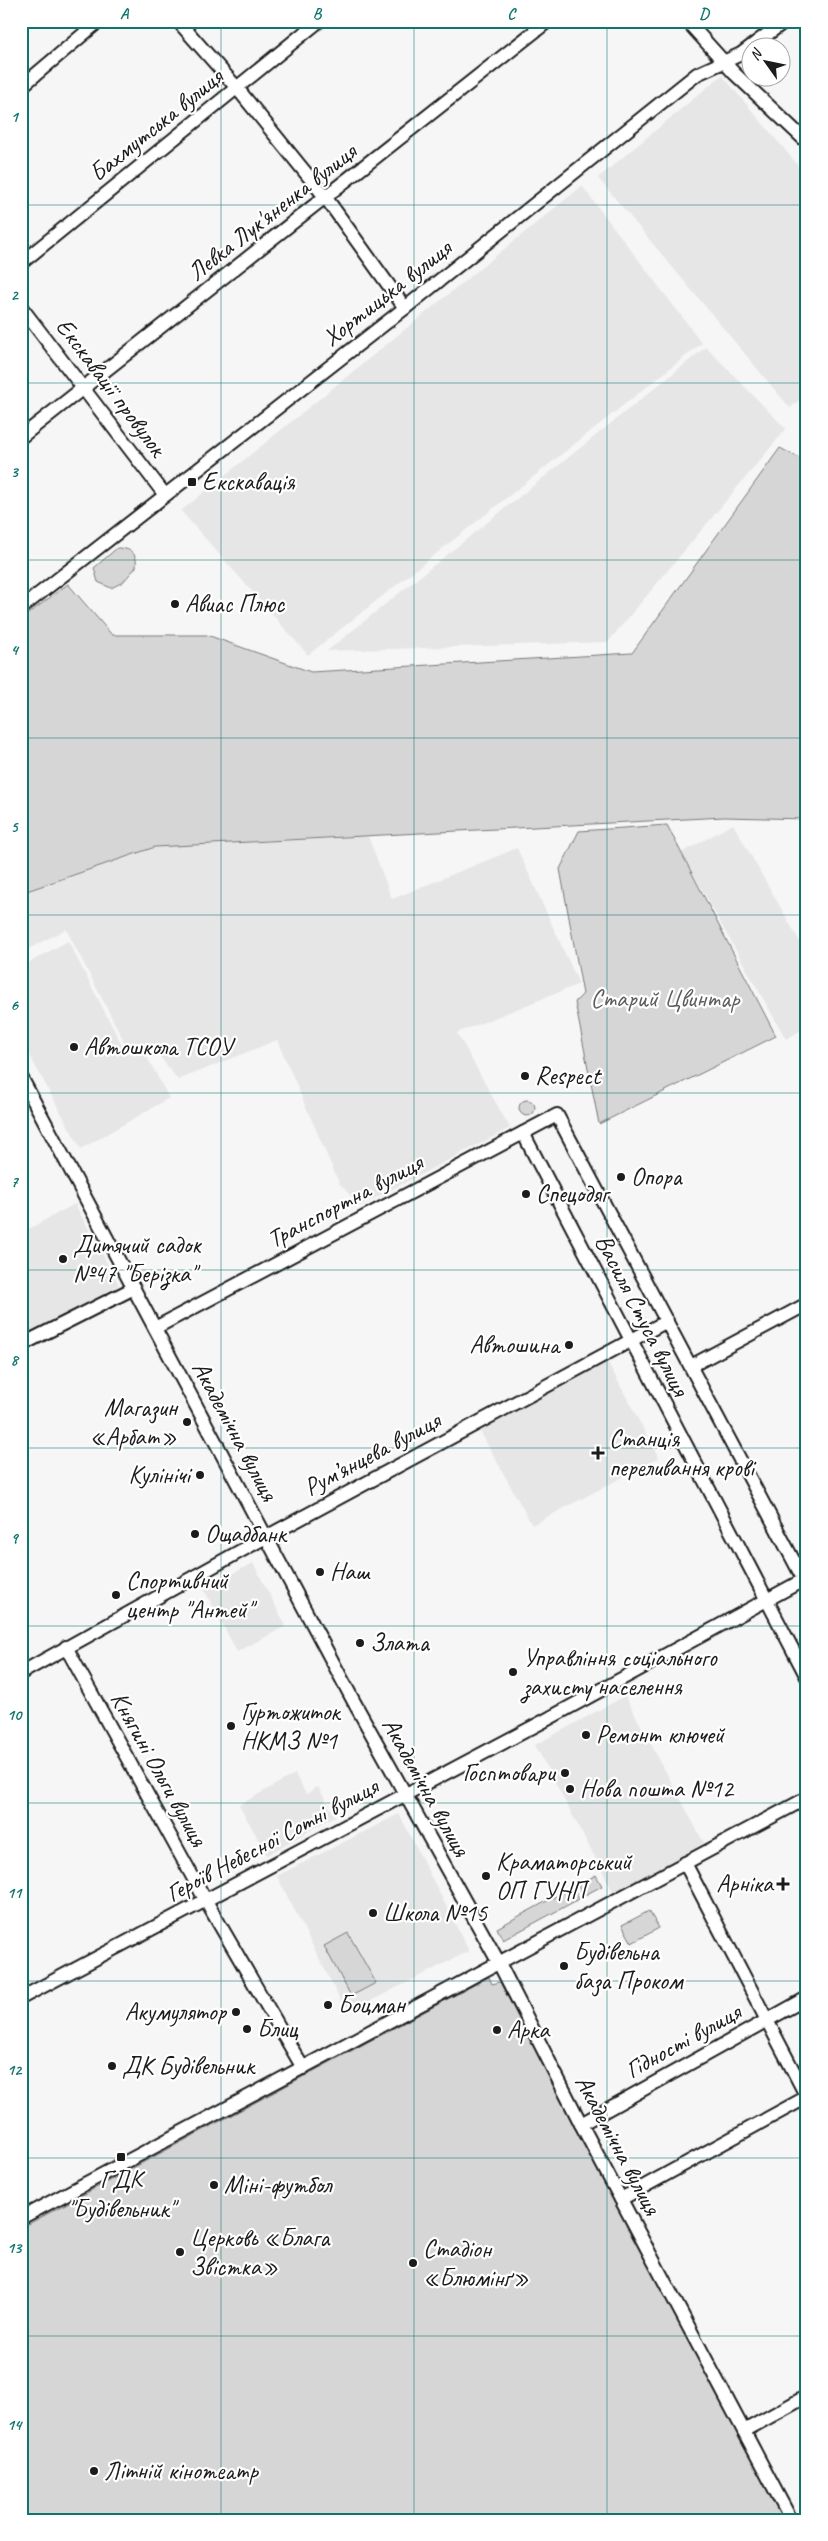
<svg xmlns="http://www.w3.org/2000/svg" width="828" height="2541" viewBox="0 0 828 2541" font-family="Caveat,sans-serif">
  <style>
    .built { fill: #e6e6e6 }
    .green { fill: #d6d6d6; stroke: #797979 }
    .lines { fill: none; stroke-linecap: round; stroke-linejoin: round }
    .minor-casing { stroke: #1c1c1c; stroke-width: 16 }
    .minor { stroke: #fff; stroke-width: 12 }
    .grid { fill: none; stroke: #0f766e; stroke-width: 1; stroke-opacity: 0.55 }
    .poi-dot { fill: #1c1c1c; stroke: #fff; stroke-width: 2 }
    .labels { text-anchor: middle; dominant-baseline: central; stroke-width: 4.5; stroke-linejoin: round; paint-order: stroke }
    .street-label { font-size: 25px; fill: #1c1c1c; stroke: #fff }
    .poi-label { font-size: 25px; fill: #1c1c1c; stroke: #fff; text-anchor: start }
    .park-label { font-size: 25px; fill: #5d5d5d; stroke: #fff }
    .neatline { fill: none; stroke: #0f766e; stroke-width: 2 }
    .grid-label { font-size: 16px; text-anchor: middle; font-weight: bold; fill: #0f766e }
  </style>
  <rect width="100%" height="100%" fill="#f6f6f6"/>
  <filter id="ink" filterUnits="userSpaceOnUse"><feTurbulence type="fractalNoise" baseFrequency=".02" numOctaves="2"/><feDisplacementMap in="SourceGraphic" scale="10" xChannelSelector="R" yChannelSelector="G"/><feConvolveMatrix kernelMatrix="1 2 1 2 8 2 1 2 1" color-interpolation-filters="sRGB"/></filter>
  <g filter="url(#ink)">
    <!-- built -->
    <g class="built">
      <polygon points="722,75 807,176 807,394 790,408 598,178"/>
      <polygon points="582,186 702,343 308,655 181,511"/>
      <polygon points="706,347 786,429 608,642 327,651"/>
      <polygon points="733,824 807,954 807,1027 786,1039 681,853"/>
      <polygon points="368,836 392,899 517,848 579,984 457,1033 510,1128 360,1206 339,1183 277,1040 178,1080 152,1046 129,1051 66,929 21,953 21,893 155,847"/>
      <polygon points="68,941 126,1053 146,1055 169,1098 81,1149 21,1040 21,967"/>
      <polygon points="75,1204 119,1285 32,1333 21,1313 21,1233"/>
      <polygon points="607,1361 659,1458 532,1525 480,1431"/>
      <polygon points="253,1563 286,1626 237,1652 204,1589"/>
      <polygon points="625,1696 704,1843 615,1895 535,1745"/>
      <polygon points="295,1774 306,1794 318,1787 335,1816 267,1855 239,1805"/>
      <polygon points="399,1814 469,1951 347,2013 277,1876"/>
    </g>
    <!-- green -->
    <g class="green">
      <polygon points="780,448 807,462 807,819 724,817 155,847 21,893 21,619 68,584 112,635 207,635 311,672 632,653"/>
      <path d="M117,548C130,548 138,553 136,567L123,582L111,588L98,582L94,568Z"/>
      <polygon points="667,825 776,1036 599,1124 575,1002 583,994 560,869 579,831"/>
      <circle cx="527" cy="1108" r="8"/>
      <polygon points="596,1875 602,1886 583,1896 578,1885"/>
      <polygon points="573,1887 579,1899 503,1940 497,1928"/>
      <polygon points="649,1911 659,1928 632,1943 622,1925"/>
      <polygon points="348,1933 376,1983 351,1996 324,1946"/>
      <polygon points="489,1977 492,1984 500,1982 785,2520 21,2520 21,2228"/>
    </g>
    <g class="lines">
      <defs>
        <g id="minor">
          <polyline points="178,21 237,88 326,198 405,308"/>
          <polyline points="687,21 734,73 807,142"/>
          <polyline points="21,87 99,21"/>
          <polyline points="21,263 319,21"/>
          <polyline points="21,307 165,495"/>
          <polyline points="21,437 548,21"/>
          <polyline points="21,608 405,308 697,74 741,54 785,21"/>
          <polyline points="21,1077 354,1702 499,1963 581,2124 791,2520"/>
          <polyline points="523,1133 807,1677"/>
          <polyline points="155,1328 557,1115 807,1586"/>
          <polyline points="21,1345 134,1288"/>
          <polyline points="691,1366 807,1304"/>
          <polyline points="66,1647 206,1901 303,2068"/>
          <polyline points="21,1673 266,1537 667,1321"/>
          <polyline points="685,1863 807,2097"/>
          <polyline points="21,1998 546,1720 807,1578"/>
          <polyline points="581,2124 807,1998"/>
          <polyline points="621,2199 807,2097"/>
          <polyline points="21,2218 807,1798"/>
          <polyline points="744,2431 807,2396"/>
        </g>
      </defs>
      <!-- minor casing -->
      <use href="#minor" class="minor-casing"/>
      <!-- minor -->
      <use href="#minor" class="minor"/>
    </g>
  </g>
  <!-- grid -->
  <path class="grid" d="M221,21V2520M414,21V2520M607,21V2520M21,205H807M21,383H807M21,560H807M21,738H807M21,915H807M21,1093H807M21,1270H807M21,1448H807M21,1626H807M21,1803H807M21,1981H807M21,2158H807M21,2336H807"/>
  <!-- markers -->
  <g class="poi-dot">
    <rect x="187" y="477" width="10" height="10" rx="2.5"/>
    <circle cx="175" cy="604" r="5"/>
    <circle cx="74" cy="1047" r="5"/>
    <circle cx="525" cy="1076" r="5"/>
    <circle cx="621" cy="1177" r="5"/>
    <circle cx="526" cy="1194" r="5"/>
    <circle cx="63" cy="1259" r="5"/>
    <circle cx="569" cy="1345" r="5"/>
    <circle cx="187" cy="1422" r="5"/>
    <path d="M595.5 1445.5h5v5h5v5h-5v5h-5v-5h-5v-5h5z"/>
    <circle cx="200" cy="1475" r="5"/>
    <circle cx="195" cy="1534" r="5"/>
    <circle cx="320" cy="1572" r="5"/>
    <circle cx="116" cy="1595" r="5"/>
    <circle cx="360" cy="1643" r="5"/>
    <circle cx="513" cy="1672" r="5"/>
    <circle cx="231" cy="1726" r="5"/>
    <circle cx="586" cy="1735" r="5"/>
    <circle cx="565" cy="1773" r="5"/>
    <circle cx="570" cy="1789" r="5"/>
    <circle cx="486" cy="1876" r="5"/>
    <path d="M780.5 1876.5h5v5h5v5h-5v5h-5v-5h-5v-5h5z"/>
    <circle cx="373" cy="1913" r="5"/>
    <circle cx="564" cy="1966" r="5"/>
    <circle cx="328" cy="2005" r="5"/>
    <circle cx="236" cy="2012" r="5"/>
    <circle cx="247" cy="2029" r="5"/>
    <circle cx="497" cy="2030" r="5"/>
    <circle cx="112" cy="2066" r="5"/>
    <rect x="116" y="2152" width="10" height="10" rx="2.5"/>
    <circle cx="214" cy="2185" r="5"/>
    <circle cx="180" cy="2252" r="5"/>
    <circle cx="413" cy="2263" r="5"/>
    <circle cx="94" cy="2471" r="5"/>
  </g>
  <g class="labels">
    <!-- street labels -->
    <g class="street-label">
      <text transform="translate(156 125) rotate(-39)">Бахмутська вулиця</text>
      <text transform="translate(272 212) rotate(-38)">Левка Лук'яненка вулиця</text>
      <text transform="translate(387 293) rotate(-38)">Хортицька вулиця</text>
      <text transform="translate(111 387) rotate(53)">Екскавації провулок</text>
      <text transform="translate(345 1201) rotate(-28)">Транспортна вулиця</text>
      <text transform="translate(642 1315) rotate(63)">Василя Стуса вулиця</text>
      <text transform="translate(235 1431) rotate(62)">Академічна вулиця</text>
      <text transform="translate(372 1454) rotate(-28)">Рум’янцева вулиця</text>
      <text transform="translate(159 1769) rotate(61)">Княгині Ольги вулиця</text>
      <text transform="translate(426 1787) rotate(61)">Академічна вулиця</text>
      <text transform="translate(272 1840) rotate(-28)">Героїв Небесної Сотні вулиця</text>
      <text transform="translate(683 2041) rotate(-29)">Гідності вулиця</text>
      <text transform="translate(618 2145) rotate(62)">Академічна вулиця</text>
    </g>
    <!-- poi labels -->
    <g class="poi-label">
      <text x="202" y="482">Екскавація</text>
      <text x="185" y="604">Авиас Плюс</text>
      <text x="84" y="1047">Автошкола ТСОУ</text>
      <text x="535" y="1076">Respect</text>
      <text x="631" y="1177">Опора</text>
      <text x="536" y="1194">Спецодяг</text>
      <text x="73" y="1245">Дитячий садок<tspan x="73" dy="29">№47 "Берізка"</tspan></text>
      <text x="559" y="1345" text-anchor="end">Автошина</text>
      <text x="177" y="1408" text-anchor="end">Магазин<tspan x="177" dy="29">«Арбат»</tspan></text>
      <text x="609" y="1439">Станція<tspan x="609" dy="29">переливання крові</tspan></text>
      <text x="190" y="1475" text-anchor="end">Кулінічі</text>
      <text x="205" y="1534">Ощадбанк</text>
      <text x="330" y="1572">Наш</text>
      <text x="126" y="1581">Спортивний<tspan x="126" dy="29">центр "Антей"</tspan></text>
      <text x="370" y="1643">Злата</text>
      <text x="523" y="1658">Управління соціального<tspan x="523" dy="29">захисту населення</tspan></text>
      <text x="241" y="1712">Гуртожиток<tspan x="241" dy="29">НКМЗ №1</tspan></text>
      <text x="596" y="1735">Ремонт ключей</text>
      <text x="555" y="1773" text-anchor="end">Госптовари</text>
      <text x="580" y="1789">Нова пошта №12</text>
      <text x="496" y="1862">Краматорський<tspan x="496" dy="29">ОП ГУНП</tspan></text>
      <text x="773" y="1884" text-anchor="end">Арніка</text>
      <text x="383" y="1913">Школа №15</text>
      <text x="574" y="1952">Будівельна<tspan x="574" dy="29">база Проком</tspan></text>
      <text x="338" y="2005">Боцман</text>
      <text x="226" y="2012" text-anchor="end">Акумулятор</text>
      <text x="257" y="2029">Блиц</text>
      <text x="507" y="2030">Арка</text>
      <text x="122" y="2066">ДК Будівельник</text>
      <text x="121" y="2180" text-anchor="middle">ГДК<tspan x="121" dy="29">"Будівельник"</tspan></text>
      <text x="224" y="2185">Міні-футбол</text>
      <text x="190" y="2238">Церковь «Блага<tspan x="190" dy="29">Звістка»</tspan></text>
      <text x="423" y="2249">Стадіон<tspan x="423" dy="29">«Блюмінґ»</tspan></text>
      <text x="104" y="2471">Літній кінотеатр</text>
    </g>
    <!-- park labels -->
    <g class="park-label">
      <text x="665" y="999">Старий Цвинтар</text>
    </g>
  </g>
  <!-- margin -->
  <rect width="828" height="2541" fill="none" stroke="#fff" stroke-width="55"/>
  <!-- north arrow -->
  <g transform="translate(766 62) rotate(303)"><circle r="24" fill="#ffffff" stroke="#a4a4a4"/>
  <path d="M0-4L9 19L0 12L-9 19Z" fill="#1c1c1c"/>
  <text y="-8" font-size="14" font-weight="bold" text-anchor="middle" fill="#1c1c1c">N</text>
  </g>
  <rect x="28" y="28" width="772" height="2486" class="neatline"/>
  <g class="grid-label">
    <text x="124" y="19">A</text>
    <text x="317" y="19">B</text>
    <text x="511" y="19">C</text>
    <text x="704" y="19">D</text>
    <text x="14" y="122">1</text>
    <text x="14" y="300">2</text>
    <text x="14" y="477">3</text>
    <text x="14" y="655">4</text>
    <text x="14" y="832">5</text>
    <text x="14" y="1010">6</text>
    <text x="14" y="1187">7</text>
    <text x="14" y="1365">8</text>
    <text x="14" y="1543">9</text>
    <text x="14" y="1720">10</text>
    <text x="14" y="1898">11</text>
    <text x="14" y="2075">12</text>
    <text x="14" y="2253">13</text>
    <text x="14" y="2430">14</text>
  </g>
</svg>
